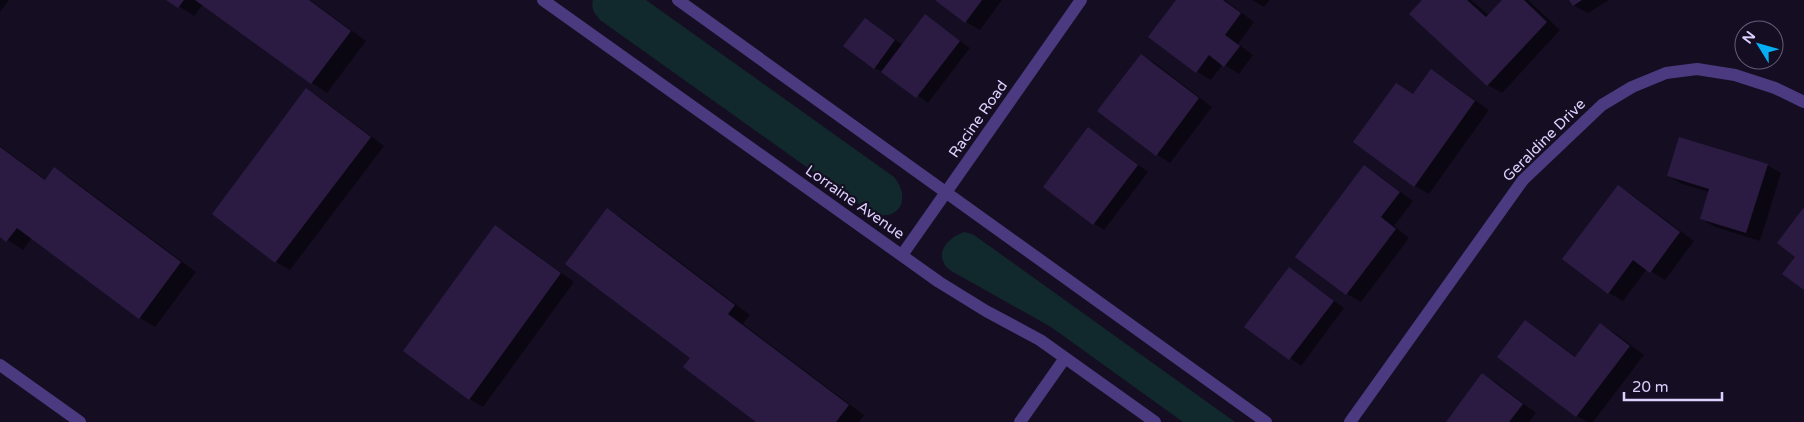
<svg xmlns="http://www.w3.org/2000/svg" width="1804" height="422" viewBox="0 0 1804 422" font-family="'Varela Round',sans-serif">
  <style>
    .green { fill: #11282c }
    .shadow { fill: #0007 }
    .building { fill: #2b1b43 }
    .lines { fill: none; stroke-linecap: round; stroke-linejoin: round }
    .minor { stroke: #4b3a80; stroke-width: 12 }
    .tertiary { stroke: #4b3a80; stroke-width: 12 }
    .labels { text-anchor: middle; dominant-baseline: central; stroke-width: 4.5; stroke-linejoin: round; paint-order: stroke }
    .street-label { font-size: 15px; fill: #ded0fe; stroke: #150e22 }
  </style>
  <rect width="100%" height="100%" fill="#150e22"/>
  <!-- green -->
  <g class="green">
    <path d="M593,0H646L894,177C912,199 899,223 871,213L600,20C594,13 591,9 593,0Z"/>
    <path d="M965,232L974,235L1235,422H1183L1051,327L953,272C950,270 945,267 944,263C936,249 953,235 965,232Z"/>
  </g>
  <!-- shadow -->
  <g class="shadow">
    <polygon points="0,0 9,0 0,12"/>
    <polygon points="169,0 310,0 366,41 327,93 312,83 203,4 194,16"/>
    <polygon points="937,0 1002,0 980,30 966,22"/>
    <polygon points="1177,0 1225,0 1254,22 1238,44 1253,55 1239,74 1223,64 1211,80 1197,72"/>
    <polygon points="1252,0 1270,0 1264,7"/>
    <polygon points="1424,0 1471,0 1489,16 1504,0 1528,0 1560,30 1502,93 1488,85 1411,14"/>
    <polygon points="1570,0 1609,0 1588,13 1573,5"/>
    <polygon points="925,16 970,48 928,103 886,73 874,68 865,19 903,45"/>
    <polygon points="1141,55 1155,63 1212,107 1170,163 1156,154"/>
    <polygon points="1431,71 1445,79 1489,110 1429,194 1415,186 1397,84 1414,95"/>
    <polygon points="306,90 320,98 384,146 290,270 276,262"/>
    <polygon points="1099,135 1148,172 1104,230 1093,223"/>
    <polygon points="0,146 46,180 54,169 70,178 196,272 155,327 140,318 32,238 23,250 0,235"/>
    <polygon points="1767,165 1781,173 1760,241 1715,227 1701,219 1709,192 1682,184 1668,176"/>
    <polygon points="1364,167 1378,175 1413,201 1394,226 1409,238 1361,302 1347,294"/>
    <polygon points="1618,187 1632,195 1694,241 1665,280 1647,269 1623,301 1609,293"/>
    <polygon points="607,210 623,219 750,315 743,324 864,415 859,422 758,422 692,358"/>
    <polygon points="496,227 510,235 574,282 483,407 469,399"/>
    <polygon points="1290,269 1344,308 1301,366 1246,326"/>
    <polygon points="1525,322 1539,330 1576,357 1601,325 1615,333 1644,355 1593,422 1587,422 1577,416 1499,357"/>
    <polygon points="1483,375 1497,383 1536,413 1529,422 1447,422"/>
  </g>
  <!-- building -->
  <g class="building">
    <polygon points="166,0 184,0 178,8"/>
    <polygon points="195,0 309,0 351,31 311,84"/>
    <polygon points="935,0 982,0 965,23"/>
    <polygon points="1176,0 1223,0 1241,13 1225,35 1240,46 1224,67 1209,55 1196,73 1148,37"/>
    <polygon points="1422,0 1467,0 1486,17 1502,0 1524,0 1547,22 1487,86 1409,14"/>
    <polygon points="1569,0 1582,0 1573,6"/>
    <polygon points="925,14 960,41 916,98 881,72"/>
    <polygon points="865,18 895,40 874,69 843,46"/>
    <polygon points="1141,54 1199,98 1156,156 1097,111"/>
    <polygon points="1431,69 1475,101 1414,187 1353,142 1396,83 1413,94"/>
    <polygon points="306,88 371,137 275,263 212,214"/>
    <polygon points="1088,127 1138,165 1093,225 1043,187"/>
    <polygon points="1679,137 1768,164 1746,233 1700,219 1709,189 1667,176"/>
    <polygon points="0,147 45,180 54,167 181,262 139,319 17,228 6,242 0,237"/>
    <polygon points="1364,165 1400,192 1381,217 1396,229 1346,295 1295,257"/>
    <polygon points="1618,185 1680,232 1650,273 1633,260 1608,294 1562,259"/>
    <polygon points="1804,207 1804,290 1782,274 1795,257 1777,243"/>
    <polygon points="607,208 735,305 728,314 849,405 836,422 756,422 683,367 690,358 565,264"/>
    <polygon points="495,225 561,273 469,400 403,351"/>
    <polygon points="1289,267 1334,301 1289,360 1244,327"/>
    <polygon points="1525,320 1575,357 1600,323 1630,346 1576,417 1497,357"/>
    <polygon points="1482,373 1523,404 1509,422 1446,422"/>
  </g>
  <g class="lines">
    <!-- minor -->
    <g class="minor">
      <polyline points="902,255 1081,0"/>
      <polyline points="0,365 80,422"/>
      <polyline points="1020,422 1065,358"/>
      <polyline points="1350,422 1523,180 1602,105 1632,87 1666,73 1697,69 1735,75 1775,88 1804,102"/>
    </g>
    <!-- tertiary -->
    <g class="tertiary">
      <polyline points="543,0 939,282 986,311 1040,340 1155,422"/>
      <polyline points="678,0 1266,422"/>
    </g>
  </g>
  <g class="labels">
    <!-- street labels -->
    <g class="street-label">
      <text transform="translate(978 119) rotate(-55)">Racine Road</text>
      <text transform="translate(1544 140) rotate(-45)">Geraldine Drive</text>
      <text transform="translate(855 202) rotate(35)">Lorraine Avenue</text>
    </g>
  </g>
  <!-- north arrow -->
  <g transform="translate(1759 45) rotate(307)"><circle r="24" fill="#150e22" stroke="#655c7a"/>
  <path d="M0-4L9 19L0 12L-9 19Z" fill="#06aef4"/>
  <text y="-8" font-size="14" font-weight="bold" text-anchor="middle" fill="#ded0fe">N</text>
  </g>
  <!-- scale -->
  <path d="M1624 392v8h98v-8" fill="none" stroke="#ded0fe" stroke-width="2.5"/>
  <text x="1632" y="392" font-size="15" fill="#ded0fe" stroke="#150e22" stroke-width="4" paint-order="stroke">20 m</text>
</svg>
